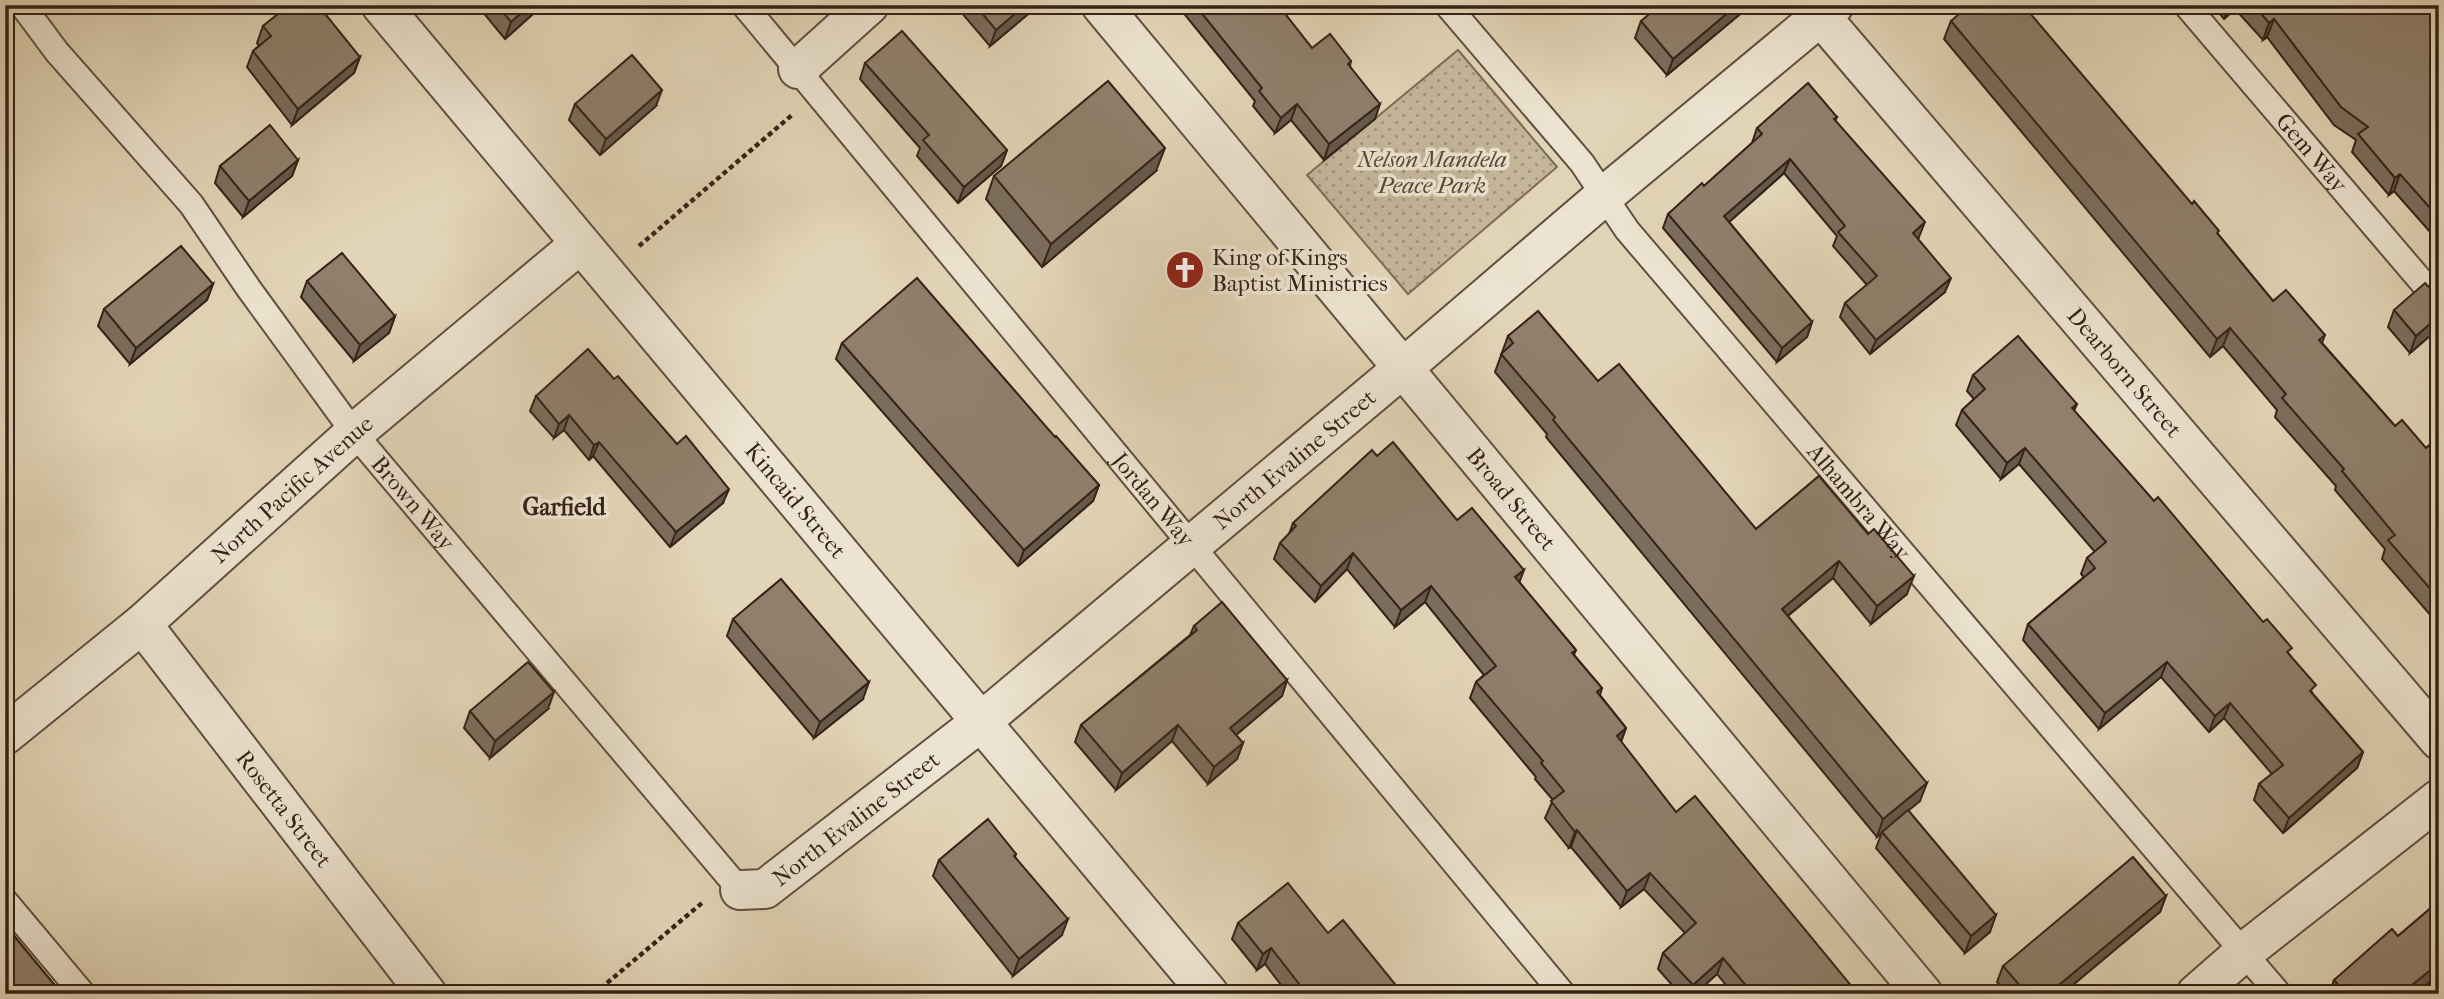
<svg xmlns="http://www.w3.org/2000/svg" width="2444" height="999" viewBox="0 0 2444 999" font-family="'IM FELL French Canon',serif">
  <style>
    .grass { fill: url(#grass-dots); stroke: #7d6c5a; stroke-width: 2 }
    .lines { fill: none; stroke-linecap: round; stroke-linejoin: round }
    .lane-casing { stroke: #604f40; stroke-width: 28 }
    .street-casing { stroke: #604f40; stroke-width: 42 }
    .path { stroke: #352218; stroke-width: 4.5; stroke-dasharray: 5 3.5; stroke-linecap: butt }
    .lane { stroke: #ece4d0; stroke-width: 24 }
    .street { stroke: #ece4d0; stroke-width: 38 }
    .wall { fill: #7b6d5c; stroke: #352218; stroke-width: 2 }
    .shaded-wall { fill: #64594b; stroke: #352218; stroke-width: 2 }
    .building { fill: #8f7f6b; stroke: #352218; stroke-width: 2 }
    .labels { text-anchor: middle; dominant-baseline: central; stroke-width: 7; stroke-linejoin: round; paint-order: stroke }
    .street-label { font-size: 23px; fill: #352218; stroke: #ece4d0 }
    .park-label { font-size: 23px; font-style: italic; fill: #594739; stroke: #ece4d0 }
    .poi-label { font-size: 23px; fill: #352218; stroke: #ece4d0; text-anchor: start }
    .neighbourhood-label { font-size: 24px; font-weight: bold; fill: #352218; stroke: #ece4d0 }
  </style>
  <defs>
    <pattern id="grass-dots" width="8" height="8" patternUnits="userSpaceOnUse" patternTransform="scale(1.75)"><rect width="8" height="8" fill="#c5b79c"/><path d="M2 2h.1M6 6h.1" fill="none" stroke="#a1947e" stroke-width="1.8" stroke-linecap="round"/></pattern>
  </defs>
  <rect width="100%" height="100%" fill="#e2d5b7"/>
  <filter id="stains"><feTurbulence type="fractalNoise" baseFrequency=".00286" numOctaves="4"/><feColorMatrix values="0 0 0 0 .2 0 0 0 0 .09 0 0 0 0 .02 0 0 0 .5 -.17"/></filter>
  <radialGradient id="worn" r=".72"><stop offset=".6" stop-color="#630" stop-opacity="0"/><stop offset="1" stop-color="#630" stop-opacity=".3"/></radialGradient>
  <!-- grass -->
  <polygon class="grass" points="1458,50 1557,167 1408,294 1307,175"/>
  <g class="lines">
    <defs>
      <g id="lane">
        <path id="s1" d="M22,5L57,52L191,204L249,289L354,433L740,890"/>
        <path id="s2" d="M744,5L1563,994"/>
        <path id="s3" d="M1447,5L1582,163L1627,230L2279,994"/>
        <path id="s4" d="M2186,5L2439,302"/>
        <polyline points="5,901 83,994"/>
      </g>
      <g id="street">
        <path id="s5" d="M381,5L1209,994"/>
        <path id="s6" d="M1101,5L1923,994"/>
        <path id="s7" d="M1811,5L2439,740"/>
        <polyline points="798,69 869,5"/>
        <path id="s8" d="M142,624L427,994"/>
        <path id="s9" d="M5,735L142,624L354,433L580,244"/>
        <path id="s10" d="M740,890L765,889L982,721L1403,368L1604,196L1834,5"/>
        <polyline points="2196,994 2244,952 2439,799"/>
      </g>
    </defs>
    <!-- lane casing -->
    <use href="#lane" class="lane-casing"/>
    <!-- street casing -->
    <use href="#street" class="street-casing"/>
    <!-- path -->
    <g class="path">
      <polyline points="639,246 792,115"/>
      <polyline points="594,994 702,903"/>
    </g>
    <!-- lane -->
    <use href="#lane" class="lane"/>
    <!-- street -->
    <use href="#street" class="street"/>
  </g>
  <!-- wall -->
  <g class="wall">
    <polygon points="477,5 543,5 505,39"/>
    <polygon points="955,5 1039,5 990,46"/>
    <polygon points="1177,5 1278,5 1312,48 1351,61 1350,66 1375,119 1324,160 1291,120 1275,133 1253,106 1255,101"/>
    <polygon points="2213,5 2439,5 2439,242 2394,191 2389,195 2352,152 2356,140 2334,125 2267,37 2263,40 2235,9 2224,19"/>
    <polygon points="1745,10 1667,75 1635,38 1641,21"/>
    <polygon points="1951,21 2218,234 2273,301 2325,335 2322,343 2395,426 2426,448 2439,437 2439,625 2382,559 2385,549 2335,490 2336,486 2275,417 2277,410 2223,346 2210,357 1944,39"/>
    <polygon points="263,26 360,57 354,73 292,125 247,67 253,51 259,46 257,43"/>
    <polygon points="865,63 1007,150 1001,166 958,203 917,156 920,148 860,79"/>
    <polygon points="575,104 656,106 600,155 569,120"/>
    <polygon points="1837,117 1835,121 1919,237 1918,239 1945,292 1870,354 1840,317 1845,303 1867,285 1833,246 1837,236 1784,173 1729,222 1812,322 1807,337 1777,362 1663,228 1668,214 1704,186 1752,143 1757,128"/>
    <polygon points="298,160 292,176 243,217 215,183 220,166"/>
    <polygon points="1156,171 1042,267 986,199 994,176"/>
    <polygon points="307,281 395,316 389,333 354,361 301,297"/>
    <polygon points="213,284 207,300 130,364 98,326 104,309"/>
    <polygon points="2439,297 2439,328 2410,353 2388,327 2394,310"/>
    <polygon points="1508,336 1598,381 1756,529 1819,476 1907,594 1871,624 1833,578 1788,616 1920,801 1908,810 1990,932 1965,953 1876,848 1882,832 1877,837 1546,437 1547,434 1495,372"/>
    <polygon points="842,343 1055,437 1099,485 1093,501 1018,566 836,359"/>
    <polygon points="1973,375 2077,404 2074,411 2290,655 2313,694 2363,752 2357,768 2283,833 2254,800 2259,784 2272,774 2224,718 2209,732 2161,677 2099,729 2023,640 2028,624 2084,577 2081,574 2087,558 2095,552 2019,464 2001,479 1956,425 1962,410 1974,399 1967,391"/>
    <polygon points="536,396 723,503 670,547 593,456 589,460 564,430 554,438 530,411"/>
    <polygon points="1377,456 1457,520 1519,582 1576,650 1574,655 1602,688 1600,695 1626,728 1621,742 1676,812 1858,994 1733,994 1717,974 1695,994 1680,994 1658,969 1663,953 1685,933 1644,889 1621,907 1571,847 1569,848 1545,818 1553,800 1535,779 1536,777 1470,698 1476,682 1484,675 1425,602 1395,627 1347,569 1315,602 1274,559 1280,543 1289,534 1293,523"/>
    <polygon points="733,619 863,699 814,738 727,636"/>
    <polygon points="1194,626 1287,680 1282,696 1236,735 1243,743 1237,759 1208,784 1172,741 1116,790 1075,742 1081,725 1190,635"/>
    <polygon points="548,709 490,758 464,728 470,711"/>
    <polygon points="1016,854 1015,857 1062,935 1013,976 933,876 939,860"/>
    <polygon points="2166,896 2160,912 2062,994 2007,994 1997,982 2003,966"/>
    <polygon points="2439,901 2439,974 2415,994 2329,994 2334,980 2398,936"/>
    <polygon points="1238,923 1328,933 1403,994 1288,994 1265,964 1257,970 1232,939"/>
    <polygon points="5,925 62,994 5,994"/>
  </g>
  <!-- shaded-wall -->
  <g class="shaded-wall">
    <polygon points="530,5 543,5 505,39 511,22"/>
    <polygon points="1025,5 1039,5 990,46 996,30"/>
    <polygon points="1737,5 1747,5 1745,10 1667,75 1673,59"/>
    <polygon points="2229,5 2237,5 2235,9 2224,19"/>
    <polygon points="2274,19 2267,37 2263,40 2269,23"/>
    <polygon points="360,57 354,73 292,125 298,109"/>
    <polygon points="662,90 656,106 600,155 606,139"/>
    <polygon points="1297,104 1291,120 1275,133 1281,118"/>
    <polygon points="1380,104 1375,119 1324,160 1329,144"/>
    <polygon points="1165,148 1156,171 1042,267 1051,244"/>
    <polygon points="1007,150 1001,166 958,203 964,187"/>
    <polygon points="1790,159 1784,173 1719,231 1724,216"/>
    <polygon points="298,160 292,176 243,217 249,201"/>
    <polygon points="2400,174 2394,191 2389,195 2395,178"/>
    <polygon points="1925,222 1919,237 1907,248 1913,233"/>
    <polygon points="1951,278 1945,292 1870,354 1876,340"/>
    <polygon points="213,284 207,300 130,364 136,348"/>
    <polygon points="395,316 389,333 354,361 360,345"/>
    <polygon points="2439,316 2439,328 2410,353 2416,336"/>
    <polygon points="1812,322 1807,337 1777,362 1782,348"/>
    <polygon points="2230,328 2223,346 2210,357 2217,339"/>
    <polygon points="569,415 564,430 554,438 559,424"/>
    <polygon points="599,442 593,456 589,460 594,445"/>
    <polygon points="2025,448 2019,464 2001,479 2007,463"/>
    <polygon points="1099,485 1093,501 1018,566 1024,550"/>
    <polygon points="729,489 723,503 670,547 676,532"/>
    <polygon points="1353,553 1347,569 1315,602 1321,586"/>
    <polygon points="1839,561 1833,578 1775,626 1782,609"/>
    <polygon points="1524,570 1518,586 1515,577"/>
    <polygon points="1914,576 1907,594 1871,624 1877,606"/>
    <polygon points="1431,586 1425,602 1395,627 1401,610"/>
    <polygon points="2167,662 2161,677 2099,729 2105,713"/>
    <polygon points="1287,680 1282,696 1224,745 1230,728"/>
    <polygon points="869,682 863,699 814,738 820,722"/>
    <polygon points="554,692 548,709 490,758 495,741"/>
    <polygon points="2230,703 2224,718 2209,732 2215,716"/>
    <polygon points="1178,725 1172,741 1116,790 1122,773"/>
    <polygon points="1626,728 1620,744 1617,736"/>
    <polygon points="1243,743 1237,759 1208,784 1214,767"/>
    <polygon points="2363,752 2357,768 2283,833 2289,818"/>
    <polygon points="1927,783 1920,801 1877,837 1883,819"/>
    <polygon points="1577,830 1571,847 1569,848 1575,832"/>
    <polygon points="1650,873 1644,889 1621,907 1627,891"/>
    <polygon points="2166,896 2160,912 2062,994 2048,994"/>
    <polygon points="1996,915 1990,932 1965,953 1971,936"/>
    <polygon points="1068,919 1062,935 1013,976 1019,959"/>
    <polygon points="1271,948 1265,964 1257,970 1263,954"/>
    <polygon points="1723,958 1717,974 1695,994 1689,994 1693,985"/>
    <polygon points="2439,963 2439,974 2415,994 2401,994"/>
  </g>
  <!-- building -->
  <g class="building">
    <polygon points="289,5 318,5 360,57 298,109 253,51 271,36 263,26"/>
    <polygon points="497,5 530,5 511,22"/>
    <polygon points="975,5 1025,5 996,30"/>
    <polygon points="1195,5 1278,5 1312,48 1330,34 1351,61 1348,64 1380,104 1329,144 1297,104 1281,118 1259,91 1262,88"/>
    <polygon points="1660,5 1737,5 1673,59 1641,21"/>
    <polygon points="1969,5 2023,5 2192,204 2194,201 2219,231 2217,233 2273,301 2286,290 2325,335 2319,340 2395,426 2402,420 2426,448 2439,437 2439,599 2388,540 2395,535 2342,471 2344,469 2282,398 2286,394 2230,328 2217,339 1951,21"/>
    <polygon points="2254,5 2439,5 2439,218 2400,174 2395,178 2358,134 2368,127 2341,107 2274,19 2269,23"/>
    <polygon points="902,31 1007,150 964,187 923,140 929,135 865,63"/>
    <polygon points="632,55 662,90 606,139 575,104"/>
    <polygon points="1108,81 1165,148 1051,244 994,176"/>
    <polygon points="1808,83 1837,117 1834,119 1925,222 1913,233 1951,278 1876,340 1845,303 1877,276 1838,232 1845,226 1790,159 1724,216 1812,322 1782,348 1668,214 1702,183 1704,186 1762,134 1757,128"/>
    <polygon points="270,125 298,160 249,201 220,166"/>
    <polygon points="181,246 213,284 136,348 104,309"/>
    <polygon points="342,253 395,316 360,345 307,281"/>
    <polygon points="917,278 1055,437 1056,436 1099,485 1024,550 842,343"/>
    <polygon points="2425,283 2439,297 2439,316 2416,336 2394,310"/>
    <polygon points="1538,311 1598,381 1619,364 1756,529 1819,476 1868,534 1874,529 1914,576 1877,606 1839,561 1782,609 1927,783 1883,819 1553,420 1555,417 1501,354 1513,343 1508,336"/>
    <polygon points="2018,336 2077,404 2072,408 2154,501 2158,497 2263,622 2267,619 2292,648 2287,652 2316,685 2310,691 2363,752 2289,818 2259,784 2283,765 2230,703 2215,716 2167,662 2105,713 2028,624 2095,568 2087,558 2106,542 2025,448 2007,463 1962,410 1985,389 1973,375"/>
    <polygon points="588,349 614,379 618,376 677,444 686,436 729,489 676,532 599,442 594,445 569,415 559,424 536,396"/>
    <polygon points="1393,442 1457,520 1472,508 1524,570 1515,577 1576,650 1572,653 1602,688 1597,692 1626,728 1617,736 1676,812 1695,796 1858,994 1753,994 1723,958 1693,985 1663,953 1696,923 1650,873 1627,891 1577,830 1575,832 1551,801 1564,791 1541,763 1543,761 1476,682 1496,666 1431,586 1401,610 1353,553 1321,586 1280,543 1296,526 1293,523 1372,450 1377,456"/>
    <polygon points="781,579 869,682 820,722 733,619"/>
    <polygon points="1222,602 1287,680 1230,728 1243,743 1214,767 1178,725 1122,773 1081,725 1197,630 1194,626"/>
    <polygon points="528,662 554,692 495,741 470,711"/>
    <polygon points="1908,810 1996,915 1971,936 1882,832"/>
    <polygon points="988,819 1016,854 1014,856 1068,919 1019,959 939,860"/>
    <polygon points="2133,857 2166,896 2048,994 2027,994 2003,966"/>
    <polygon points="1288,883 1328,933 1343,920 1403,994 1307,994 1271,948 1263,954 1238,923"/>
    <polygon points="2439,901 2439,963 2401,994 2346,994 2334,980 2392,929 2398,936"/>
    <polygon points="5,925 62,994 18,994 15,989 12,992 5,983"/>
  </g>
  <!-- icons -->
  <defs>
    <symbol id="church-disc" viewBox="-11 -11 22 22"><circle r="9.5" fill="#8f2418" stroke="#ece4d0"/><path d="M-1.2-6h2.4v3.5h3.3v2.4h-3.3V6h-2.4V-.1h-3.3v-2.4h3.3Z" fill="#fff"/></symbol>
  </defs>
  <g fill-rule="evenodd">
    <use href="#church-disc" x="1163" y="248" width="44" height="44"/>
  </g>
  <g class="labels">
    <!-- street labels -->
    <g class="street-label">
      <text stroke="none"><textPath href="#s4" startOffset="194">Gem Way</textPath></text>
      <text stroke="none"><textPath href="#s7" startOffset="483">Dearborn Street</textPath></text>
      <text stroke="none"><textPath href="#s10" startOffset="707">North Evaline Street</textPath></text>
      <text stroke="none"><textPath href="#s9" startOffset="378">North Pacific Avenue</textPath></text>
      <text stroke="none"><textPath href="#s5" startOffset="646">Kincaid Street</textPath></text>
      <text stroke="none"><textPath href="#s2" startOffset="642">Jordan Way</textPath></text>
      <text stroke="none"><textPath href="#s6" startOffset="642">Broad Street</textPath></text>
      <text stroke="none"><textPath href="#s3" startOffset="646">Alhambra Way</textPath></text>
      <text stroke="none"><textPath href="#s1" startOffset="634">Brown Way</textPath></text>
      <text stroke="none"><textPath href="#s8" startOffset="233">Rosetta Street</textPath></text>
      <text stroke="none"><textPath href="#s10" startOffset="140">North Evaline Street</textPath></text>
    </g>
    <!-- park labels -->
    <g class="park-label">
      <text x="1432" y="159">Nelson Mandela<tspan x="1432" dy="26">Peace Park</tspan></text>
    </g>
    <!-- poi labels -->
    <g class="poi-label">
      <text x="1212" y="257">King of Kings<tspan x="1212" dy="26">Baptist Ministries</tspan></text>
    </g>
    <!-- neighbourhood labels -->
    <g class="neighbourhood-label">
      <text x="564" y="507">Garfield</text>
    </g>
  </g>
  <!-- margin -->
  <rect width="2444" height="999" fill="none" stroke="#e2d5b7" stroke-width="28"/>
  <rect x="7" y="7" width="2430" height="985" fill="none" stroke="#352218" stroke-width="3.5"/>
  <rect x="14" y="14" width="2416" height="971" fill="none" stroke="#352218" stroke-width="2"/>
  <rect width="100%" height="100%" filter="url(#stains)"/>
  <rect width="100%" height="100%" fill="url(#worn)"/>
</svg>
